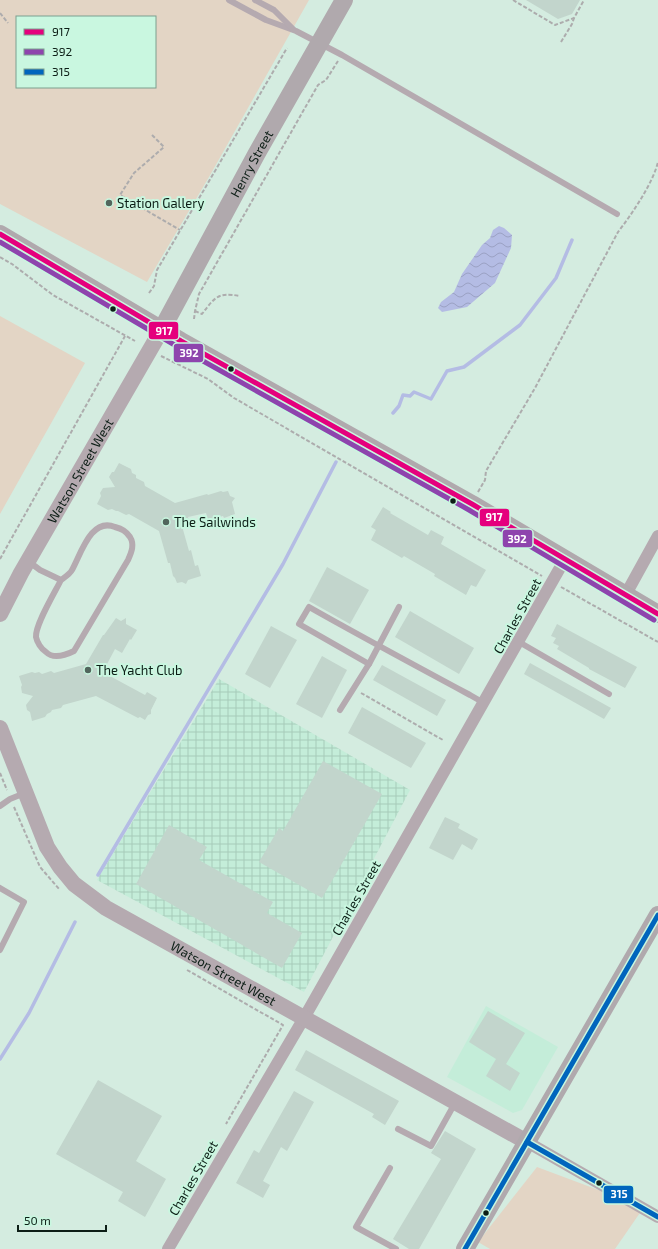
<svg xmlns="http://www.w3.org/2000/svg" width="658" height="1249" viewBox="0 0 658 1249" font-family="'Exo 2',sans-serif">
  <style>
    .built { fill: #c4edd9 }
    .industrial { fill: url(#industrial-grid) }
    .park { fill: #e3d5c5; fill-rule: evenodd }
    .water { fill: url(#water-waves) }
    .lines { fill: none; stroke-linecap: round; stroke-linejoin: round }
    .stream { stroke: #b4bce4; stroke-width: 3.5 }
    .building { fill: #c2d5cc }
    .path { stroke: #adacad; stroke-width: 2; stroke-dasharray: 4 2; stroke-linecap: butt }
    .service { stroke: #b5aab0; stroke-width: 6 }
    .minor { stroke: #b5aab0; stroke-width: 12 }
    .tertiary { stroke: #b5aab0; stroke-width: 16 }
    .secondary { stroke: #b0a9ad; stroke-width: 18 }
    .bus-1-casing { stroke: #c9f7e0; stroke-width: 8 }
    .bus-2-casing { stroke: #c9f7e0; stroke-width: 8 }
    .bus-3-casing { stroke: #c9f7e0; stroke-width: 8 }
    .bus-1 { stroke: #e5007d; stroke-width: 5 }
    .bus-2 { stroke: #8e44ad; stroke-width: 5 }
    .bus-3 { stroke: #0065bd; stroke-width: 5 }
    .poi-dot { fill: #52665d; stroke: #c9f7e0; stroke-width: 1.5 }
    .bus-dot { fill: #0c1e16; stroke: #c9f7e0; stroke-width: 1.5 }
    .labels { text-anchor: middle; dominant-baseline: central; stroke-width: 4; stroke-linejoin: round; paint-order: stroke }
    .street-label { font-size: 13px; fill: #0c1e16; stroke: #c9f7e0 }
    .poi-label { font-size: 13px; fill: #0c1e16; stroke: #c9f7e0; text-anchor: start }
    .line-badge { stroke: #c9f7e0; stroke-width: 1.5 }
    .badge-label { font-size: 11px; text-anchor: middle; font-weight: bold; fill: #fff }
  </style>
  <defs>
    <pattern id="industrial-grid" width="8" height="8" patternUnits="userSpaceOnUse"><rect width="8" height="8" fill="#c4edd9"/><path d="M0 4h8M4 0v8" fill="none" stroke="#a7cbba"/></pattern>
    <pattern id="water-waves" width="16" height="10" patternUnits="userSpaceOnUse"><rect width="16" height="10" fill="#b4bce4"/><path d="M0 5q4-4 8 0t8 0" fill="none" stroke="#9aa1c3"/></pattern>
  </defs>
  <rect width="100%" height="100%" fill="#d4ece0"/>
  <!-- built -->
  <polygon class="built" points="486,1006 558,1047 522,1110 513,1113 447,1077"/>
  <!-- industrial -->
  <polygon class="industrial" points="219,679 410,790 304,992 97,880"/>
  <!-- park -->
  <g class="park">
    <path d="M0,0H309L209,177L147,282L0,204ZM17,17H155V87H17Z"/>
    <polygon points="0,316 85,363 0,514"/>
    <polygon points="537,1167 644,1207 615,1249 490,1249 478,1242"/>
  </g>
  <!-- water -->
  <polygon class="water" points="499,226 504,228 512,235 511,248 495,283 467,307 442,312 438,308 441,302 454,292 462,274 482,245 490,238 493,230"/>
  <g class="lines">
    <!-- stream -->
    <g class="stream">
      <polyline points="393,413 399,406 403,395 410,396 414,392 431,399 447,371 464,367 520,325 556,278 572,240"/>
      <polyline points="98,875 283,564 336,462"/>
      <polyline points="0,1059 29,1013 75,922"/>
    </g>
  </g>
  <!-- building -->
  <g class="building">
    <polygon points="526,0 580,0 572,14 558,19"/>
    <polygon points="119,463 131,469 132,473 136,475 136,478 144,482 145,486 175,503 207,494 208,495 221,491 223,492 228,491 230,496 235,498 232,502 235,514 224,518 223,516 208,520 206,513 188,517 190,524 182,526 189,551 191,550 195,566 198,565 201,576 188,580 186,584 182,582 177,583 175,578 173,576 170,563 168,563 159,531 129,514 126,515 118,511 116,511 112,509 108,510 97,504 101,496 100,493 103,488 115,487 109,477 112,472 114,472"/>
    <polygon points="383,507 391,512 390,513 428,535 431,530 444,537 441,544 486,570 476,587 471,585 466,595 434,576 435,574 404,556 402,558 371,540 376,530 371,527"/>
    <polygon points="327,567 369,590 350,624 309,601"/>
    <polygon points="410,611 474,648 459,674 395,637"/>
    <polygon points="116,618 121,621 126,618 126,624 137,630 131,640 130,639 122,653 115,649 106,666 112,669 108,675 145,695 147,692 157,698 151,710 151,714 148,715 145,720 140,717 138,718 96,696 63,705 61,708 52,710 51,712 47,714 45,717 32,721 30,712 27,710 26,705 33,696 22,693 21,687 22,685 19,676 32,672 35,673 39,672 42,674 51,671 54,673 86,664 103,635 104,635"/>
    <polygon points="557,624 637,667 625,688 589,669 589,668 557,649 559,646 553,643 556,638 551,636"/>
    <polygon points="271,626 297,640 270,688 245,674"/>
    <polygon points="322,656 347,670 322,718 296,704"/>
    <polygon points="530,663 611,708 604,719 524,674"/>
    <polygon points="382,665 446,700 437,716 373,680"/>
    <polygon points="362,707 426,743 411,768 348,733"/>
    <polygon points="323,761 382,794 322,898 259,862 279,828 283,831"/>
    <polygon points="445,817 460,824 458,828 478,839 472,850 462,844 453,860 429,848"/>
    <polygon points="169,825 207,847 199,860 273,902 267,913 302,933 282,968 136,884"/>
    <polygon points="488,1011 525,1033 506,1064 520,1073 510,1091 486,1076 496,1059 469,1042"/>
    <polygon points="306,1050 399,1101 385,1125 372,1117 374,1114 295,1070"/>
    <polygon points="98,1080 162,1116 136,1161 166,1179 145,1217 118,1201 123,1192 56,1154"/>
    <polygon points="294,1091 314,1102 287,1151 281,1147 263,1181 270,1185 263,1198 236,1183 254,1150 259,1153"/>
    <polygon points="445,1131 476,1149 419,1249 409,1249 393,1239 441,1159 431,1153"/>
  </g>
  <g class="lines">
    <!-- path -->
    <g class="path">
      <polyline points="513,0 555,25 574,18 584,0"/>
      <polyline points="0,13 8,23"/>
      <polyline points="561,42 572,24 574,18"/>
      <polyline points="152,135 164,147 134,173 120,195 180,230"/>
      <polyline points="0,257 12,264 53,295 135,341"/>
      <polyline points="149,293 154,286 157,270 287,48"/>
      <path d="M195,311L202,314C215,297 218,292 240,296"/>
      <polyline points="194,319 195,311 199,294 318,85 326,80 338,61"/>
      <polyline points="161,356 208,379 234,398 542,576"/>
      <path d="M478,492L485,480L486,471L535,388L618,232C632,214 653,183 658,162"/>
      <polyline points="0,559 125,336"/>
      <polyline points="561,587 658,642"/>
      <polyline points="361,693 443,740"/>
      <polyline points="0,773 7,790"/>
      <polyline points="14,807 40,867 60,890"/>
      <polyline points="187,970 283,1025 226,1124"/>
    </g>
    <!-- service -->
    <g class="service">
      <polyline points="229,0 266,20 296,31 342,55 617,214"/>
      <polyline points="255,0 274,10 293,29"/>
      <path d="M28,561L40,570L61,580C65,577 70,574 72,570C81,554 91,517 115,527C122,529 126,531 130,537C135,545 131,553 128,560L74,651C66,655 54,660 46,652C41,649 37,642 36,637C35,625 55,592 61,580"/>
      <path d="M399,607L369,664L299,624L309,607C362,637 416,666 470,695L484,703"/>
      <polyline points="519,642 609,694"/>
      <polyline points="340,710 369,664"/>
      <polyline points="0,806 10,799 25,793"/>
      <polyline points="0,888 24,902 0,950"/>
      <polyline points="398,1129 431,1146 455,1103"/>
      <polyline points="390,1168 356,1227 396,1249"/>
    </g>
    <!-- minor -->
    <g class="minor">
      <polyline points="626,594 658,536"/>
      <polyline points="527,1142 658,1217"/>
      <polyline points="168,1249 304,1018 565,559"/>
    </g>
    <!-- tertiary -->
    <g class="tertiary">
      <path id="s1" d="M0,614L21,573L162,329"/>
      <path id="s2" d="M0,728L47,847L60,867L74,884L106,908L527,1142"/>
    </g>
    <!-- secondary -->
    <g class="secondary">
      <polyline points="0,234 181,341 472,504 658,614"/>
      <path id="s3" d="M162,329L257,153L344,0"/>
      <polyline points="465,1249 658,915"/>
    </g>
    <defs>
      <polyline id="bus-1" points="0,234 181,341 472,504 658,614"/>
      <polyline id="bus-2" points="0,242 178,347 469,510 654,620"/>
      <g id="bus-3">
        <polyline points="527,1142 658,1217"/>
        <polyline points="465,1249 658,915"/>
      </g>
    </defs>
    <!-- bus-1 casing -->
    <use href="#bus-1" class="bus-1-casing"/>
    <!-- bus-2 casing -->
    <use href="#bus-2" class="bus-2-casing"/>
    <!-- bus-3 casing -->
    <use href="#bus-3" class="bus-3-casing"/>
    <!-- bus-1 -->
    <use href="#bus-1" class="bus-1"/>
    <!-- bus-2 -->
    <use href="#bus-2" class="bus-2"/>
    <!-- bus-3 -->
    <use href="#bus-3" class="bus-3"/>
  </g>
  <!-- markers -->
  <g class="poi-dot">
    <circle cx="109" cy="203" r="4"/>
    <circle cx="166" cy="522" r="4"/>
    <circle cx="88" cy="670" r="4"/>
  </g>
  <g class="bus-dot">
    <circle cx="113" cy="309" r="3.5"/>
    <circle cx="231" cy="369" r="3.5"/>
    <circle cx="453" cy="501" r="3.5"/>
    <circle cx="599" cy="1183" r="3.5"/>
    <circle cx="486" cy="1213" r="3.5"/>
  </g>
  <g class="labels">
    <!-- street labels -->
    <g class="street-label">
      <text stroke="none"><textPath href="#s3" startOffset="188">Henry Street</textPath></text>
      <text stroke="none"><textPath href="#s1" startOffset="164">Watson Street West</textPath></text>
      <text transform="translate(517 616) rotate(-61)">Charles Street</text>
      <text transform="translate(356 898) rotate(-60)">Charles Street</text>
      <text stroke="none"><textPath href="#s2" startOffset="348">Watson Street West</textPath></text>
      <text transform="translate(193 1178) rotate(-60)">Charles Street</text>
    </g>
    <!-- poi labels -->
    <g class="poi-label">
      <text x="117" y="203">Station Gallery</text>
      <text x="174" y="522">The Sailwinds</text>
      <text x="96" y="670">The Yacht Club</text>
    </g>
  </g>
  <g class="line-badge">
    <rect x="148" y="321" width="31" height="19" rx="4" fill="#e5007d"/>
    <rect x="173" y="343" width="31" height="20" rx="4" fill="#8e44ad"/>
    <rect x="479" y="508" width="31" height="19" rx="4" fill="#e5007d"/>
    <rect x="502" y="529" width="31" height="19" rx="4" fill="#8e44ad"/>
    <rect x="603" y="1185" width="31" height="19" rx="4" fill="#0065bd"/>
  </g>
  <g class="badge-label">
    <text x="164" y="335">917</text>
    <text x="189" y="357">392</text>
    <text x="494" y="521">917</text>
    <text x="517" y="543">392</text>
    <text x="619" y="1198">315</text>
  </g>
  <!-- legend -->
  <rect x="16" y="16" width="140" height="72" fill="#c9f7e0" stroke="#7da08f"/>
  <rect x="24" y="29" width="20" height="6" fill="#e5007d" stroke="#7da08f"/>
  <text x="52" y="36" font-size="12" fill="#0c1e16">917</text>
  <rect x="24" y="49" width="20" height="6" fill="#8e44ad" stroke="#7da08f"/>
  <text x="52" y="56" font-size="12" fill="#0c1e16">392</text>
  <rect x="24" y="69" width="20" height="6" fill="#0065bd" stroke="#7da08f"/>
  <text x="52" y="76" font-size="12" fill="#0c1e16">315</text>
  <!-- scale -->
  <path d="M18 1225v6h88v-6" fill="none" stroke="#0c1e16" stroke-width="2"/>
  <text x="24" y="1225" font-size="12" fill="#0c1e16" stroke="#c9f7e0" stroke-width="3" paint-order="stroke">50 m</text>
</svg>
